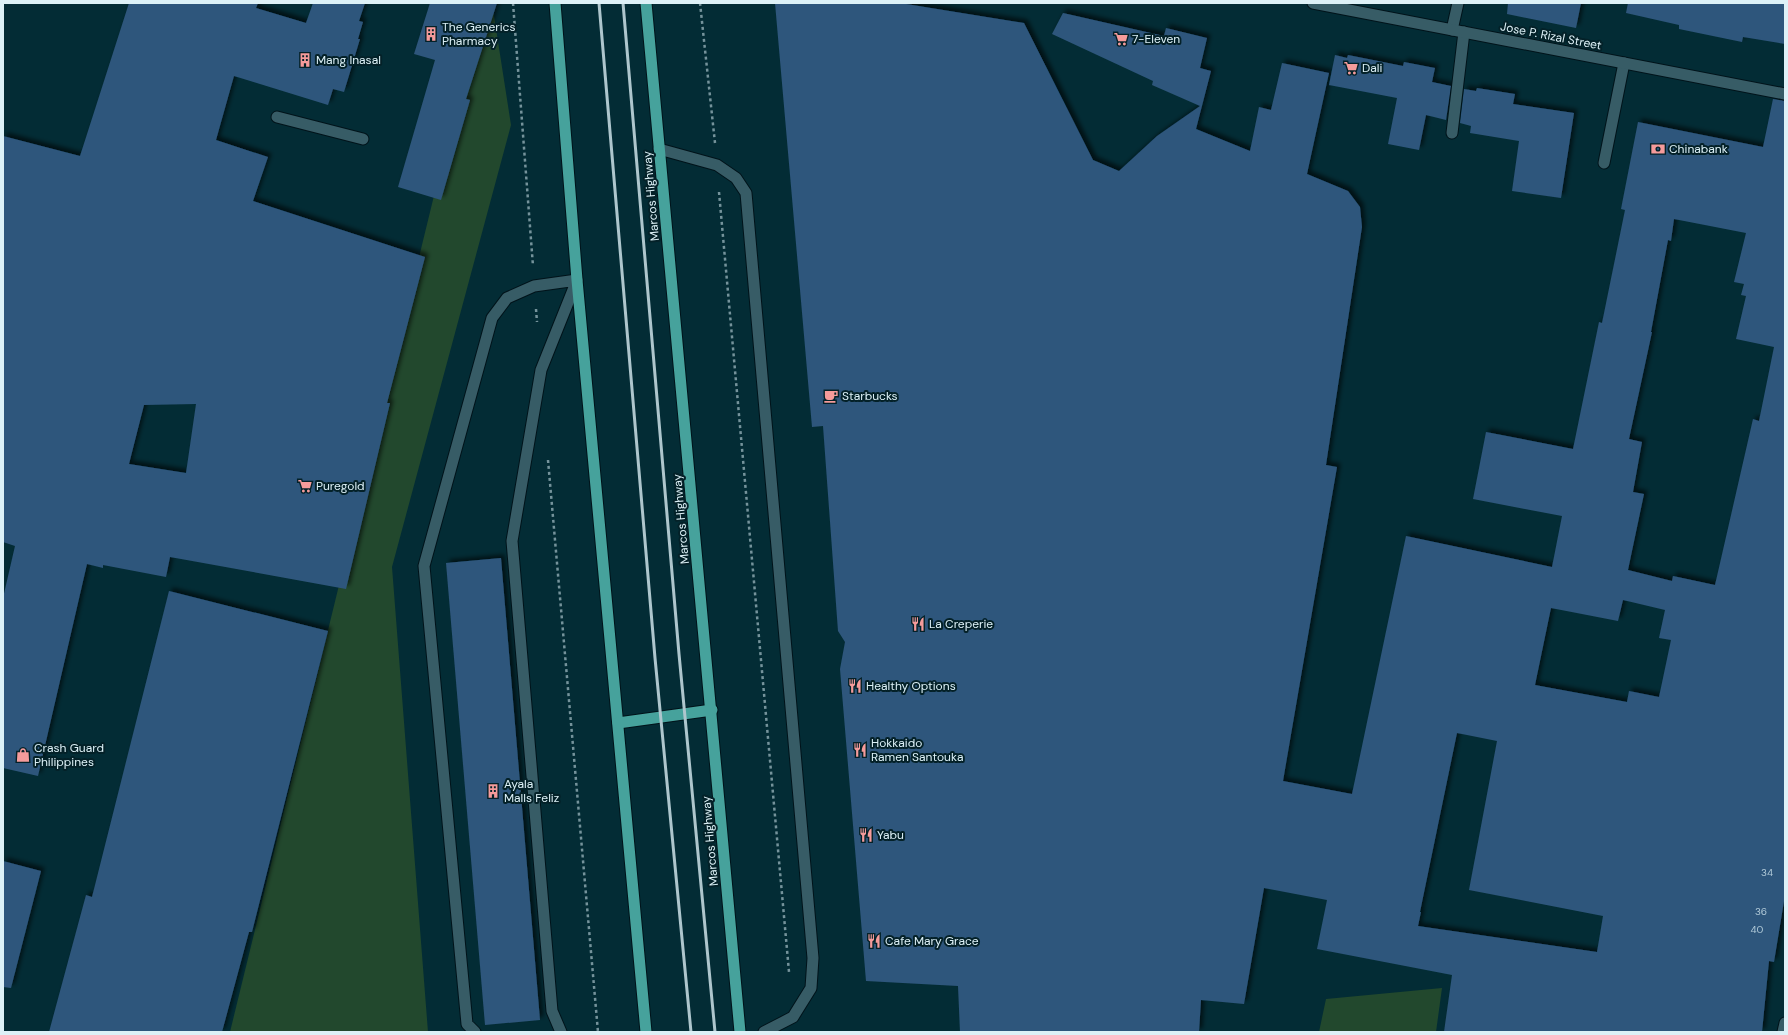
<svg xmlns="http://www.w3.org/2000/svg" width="1788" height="1035" viewBox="0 0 1788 1035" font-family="'DM Sans',sans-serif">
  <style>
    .green { fill: #22482d }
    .building { fill: #2e567c; fill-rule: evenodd; filter: url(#shadow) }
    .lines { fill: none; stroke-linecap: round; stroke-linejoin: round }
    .service-casing { stroke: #00131a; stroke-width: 13 }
    .tertiary-casing { stroke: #00131a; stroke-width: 13 }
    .primary-casing { stroke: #00131a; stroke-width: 13 }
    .path { stroke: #75939b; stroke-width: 2.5; stroke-dasharray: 3 3; stroke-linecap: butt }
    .service { stroke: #375c66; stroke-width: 11 }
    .tertiary { stroke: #375c66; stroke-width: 11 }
    .primary { stroke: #46a29c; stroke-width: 11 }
    .rail { stroke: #aec6cd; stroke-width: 3 }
    .labels { text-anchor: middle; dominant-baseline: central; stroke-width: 4; stroke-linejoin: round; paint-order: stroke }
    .number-label { font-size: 10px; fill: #b1cad8 }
    .poi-label { font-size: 12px; fill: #ddf1f7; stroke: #042128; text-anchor: start }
    .street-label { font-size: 12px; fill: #ddf1f7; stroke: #042128 }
  </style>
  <defs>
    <filter id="shadow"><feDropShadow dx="3.5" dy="-3.5" stdDeviation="2" flood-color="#0009"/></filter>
  </defs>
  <rect width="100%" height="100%" fill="#032c35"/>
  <!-- green -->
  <g class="green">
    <polygon points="481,3 492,3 511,125 392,567 428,1032 230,1032"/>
    <polygon points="1442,988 1436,1032 1319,1032 1326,999"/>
  </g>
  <!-- building -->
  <g class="building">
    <path d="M129,3H258L256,8L306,23L313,3H365L359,21L363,22L358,39H360L344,92L333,89L328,105L234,76L216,140L268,157L253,201L425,257L387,403H390L346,589L170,557L166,577L103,565V568L87,564L38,776L3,768V598L15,546L3,542V136L80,156ZM196,404L186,473L129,464L144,405Z"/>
    <polygon points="430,3 497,3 466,99 470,100 441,200 398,187 435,60 414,54"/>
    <path d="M775,3H900L1024,23L1093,160L1119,171L1157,136L1200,106L1152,85L1153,81L1052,34L1063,13L1164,36L1166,28L1207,38L1200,68L1211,71L1196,129L1250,151L1259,107L1271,110L1282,63L1329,73L1307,174L1348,191L1360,207L1362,227L1326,465L1337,467L1283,781L1352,794L1406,536L1552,567L1562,516L1473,499L1486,432L1573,449L1599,322L1602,323L1625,210L1621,209L1638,122L1763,147L1773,99L1785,101V895L1774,962L1769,961L1762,1032H1444L1452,975L1317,949L1327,900L1264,888L1244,1004L1201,1000L1199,1032H960L958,986L866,981L840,669L845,642L838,631L823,426L812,427ZM1674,219L1746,233L1734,282L1744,284L1741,295L1746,296L1736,339L1774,347L1759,421L1753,419L1715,585L1673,576L1672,581L1628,570L1644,494L1633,492L1642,442L1629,439L1652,332H1651L1668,240L1671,241ZM1623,600L1665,610L1659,638L1671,640L1659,697L1629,691L1627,702L1535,685L1551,608L1618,621ZM1457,733L1497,741L1469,890L1603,916L1597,952L1418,926L1421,912H1420Z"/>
    <polygon points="1508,3 1581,3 1576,28 1507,14"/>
    <polygon points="1628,3 1785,3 1785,44 1743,37 1742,42 1679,29 1679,25 1626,13"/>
    <polygon points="1335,55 1347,58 1348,55 1403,66 1404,62 1435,68 1432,82 1451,86 1446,120 1426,115 1419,150 1388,144 1397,98 1329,85"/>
    <polygon points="1477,88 1515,94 1513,104 1574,113 1561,198 1512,191 1519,141 1470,133 1471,126 1460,123 1464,89 1476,91"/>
    <polygon points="501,558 540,1020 485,1025 446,563"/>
    <polygon points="169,591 328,631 252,932 249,932 222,1032 49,1032 86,895 92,897"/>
    <polygon points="3,861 41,871 11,988 3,987"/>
  </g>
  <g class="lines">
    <defs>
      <g id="service">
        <polyline points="1452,30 1458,3"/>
        <polyline points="277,117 363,139"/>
        <polyline points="1452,133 1464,32"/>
        <polyline points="659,149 717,165 736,178 746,193 813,958 811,988 793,1017 764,1032"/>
        <polyline points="1604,163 1624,63"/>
        <polyline points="475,1032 467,1024 424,566 492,318 507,298 534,286 577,280 541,370 512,541 552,1011 561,1032"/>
      </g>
      <g id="tertiary">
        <polyline points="1313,3 1785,94"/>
        <polyline points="1783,1032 1785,1023"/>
      </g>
      <g id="primary">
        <polyline points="555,3 577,280 646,1032"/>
        <polyline points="646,3 740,1032"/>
        <polyline points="618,723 712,710"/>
      </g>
    </defs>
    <!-- service casing -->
    <use href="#service" class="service-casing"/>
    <!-- tertiary casing -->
    <use href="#tertiary" class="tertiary-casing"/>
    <!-- primary casing -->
    <use href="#primary" class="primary-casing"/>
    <!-- path -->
    <g class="path">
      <polyline points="513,3 533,266"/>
      <polyline points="700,3 715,143"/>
      <polyline points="719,192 789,972"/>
      <polyline points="536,309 537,322"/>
      <polyline points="548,460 598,1032"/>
    </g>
    <!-- service -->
    <use href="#service" class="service"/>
    <!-- tertiary -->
    <use href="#tertiary" class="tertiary"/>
    <!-- primary -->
    <use href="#primary" class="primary"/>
    <!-- rail -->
    <g class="rail">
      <polyline points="599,3 655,658 691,1032"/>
      <polyline points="623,3 679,654 715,1032"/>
    </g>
  </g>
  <!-- icons -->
  <defs>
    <symbol id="building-bare" viewBox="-9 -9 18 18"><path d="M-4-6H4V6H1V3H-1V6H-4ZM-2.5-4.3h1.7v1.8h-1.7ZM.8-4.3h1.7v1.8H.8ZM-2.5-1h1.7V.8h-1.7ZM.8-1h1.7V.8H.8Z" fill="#f59b9b" stroke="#042128" stroke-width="2.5" paint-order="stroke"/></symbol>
    <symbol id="supermarket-bare" viewBox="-9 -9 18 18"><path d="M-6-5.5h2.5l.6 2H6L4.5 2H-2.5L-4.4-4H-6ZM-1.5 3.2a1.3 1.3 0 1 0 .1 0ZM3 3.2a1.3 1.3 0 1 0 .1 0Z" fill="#f59b9b" stroke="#042128" stroke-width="2.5" paint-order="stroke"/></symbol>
    <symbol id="bank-bare" viewBox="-9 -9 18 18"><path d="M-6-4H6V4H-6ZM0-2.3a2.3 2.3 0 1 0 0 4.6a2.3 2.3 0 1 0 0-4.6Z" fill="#f59b9b" stroke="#042128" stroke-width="2.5" paint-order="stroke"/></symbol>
    <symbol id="cafe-bare" viewBox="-9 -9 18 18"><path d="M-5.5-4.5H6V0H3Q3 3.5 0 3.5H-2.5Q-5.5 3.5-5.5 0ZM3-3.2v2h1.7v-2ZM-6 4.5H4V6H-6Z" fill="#f59b9b" stroke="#042128" stroke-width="2.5" paint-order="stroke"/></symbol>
    <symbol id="restaurant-bare" viewBox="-9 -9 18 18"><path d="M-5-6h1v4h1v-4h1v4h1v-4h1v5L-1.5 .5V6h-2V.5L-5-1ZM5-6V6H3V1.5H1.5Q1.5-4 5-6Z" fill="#f59b9b" stroke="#042128" stroke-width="2.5" paint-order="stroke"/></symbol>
    <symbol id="shop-bare" viewBox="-9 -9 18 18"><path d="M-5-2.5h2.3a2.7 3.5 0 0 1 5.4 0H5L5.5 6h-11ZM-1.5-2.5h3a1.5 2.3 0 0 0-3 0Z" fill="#f59b9b" stroke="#042128" stroke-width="2.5" paint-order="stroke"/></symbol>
  </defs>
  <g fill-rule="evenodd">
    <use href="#building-bare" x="421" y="24" width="20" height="20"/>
    <use href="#supermarket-bare" x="1111" y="29" width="20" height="20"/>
    <use href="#building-bare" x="295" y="50" width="20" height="20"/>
    <use href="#supermarket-bare" x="1341" y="58" width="20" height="20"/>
    <use href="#bank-bare" x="1648" y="139" width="20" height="20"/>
    <use href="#cafe-bare" x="821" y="386" width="20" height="20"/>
    <use href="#supermarket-bare" x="295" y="476" width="20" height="20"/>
    <use href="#restaurant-bare" x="908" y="614" width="20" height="20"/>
    <use href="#restaurant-bare" x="845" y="676" width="20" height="20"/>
    <use href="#restaurant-bare" x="850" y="740" width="20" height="20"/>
    <use href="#shop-bare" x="13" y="745" width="20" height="20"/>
    <use href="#building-bare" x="483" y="781" width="20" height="20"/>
    <use href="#restaurant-bare" x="856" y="825" width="20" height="20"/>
    <use href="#restaurant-bare" x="864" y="931" width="20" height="20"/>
  </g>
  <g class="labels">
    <!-- number labels -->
    <g class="number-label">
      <text x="1767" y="872">34</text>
      <text x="1761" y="911">36</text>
      <text x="1757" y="929">40</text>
    </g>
    <!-- poi labels -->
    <g class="poi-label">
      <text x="442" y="27">The Generics<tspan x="442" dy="14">Pharmacy</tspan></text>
      <text x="1132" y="39">7-Eleven</text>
      <text x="316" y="60">Mang Inasal</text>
      <text x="1362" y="68">Dali</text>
      <text x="1669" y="149">Chinabank</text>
      <text x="842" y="396">Starbucks</text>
      <text x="316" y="486">Puregold</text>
      <text x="929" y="624">La Creperie</text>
      <text x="866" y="686">Healthy Options</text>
      <text x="871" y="743">Hokkaido<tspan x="871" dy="14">Ramen Santouka</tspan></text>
      <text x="34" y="748">Crash Guard<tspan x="34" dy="14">Philippines</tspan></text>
      <text x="504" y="784">Ayala<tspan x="504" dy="14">Malls Feliz</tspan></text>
      <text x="877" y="835">Yabu</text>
      <text x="885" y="941">Cafe Mary Grace</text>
    </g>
    <!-- street labels -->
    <g class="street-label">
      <text transform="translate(1551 36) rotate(11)">Jose P. Rizal Street</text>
      <text transform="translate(651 196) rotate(-95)">Marcos Highway</text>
      <text transform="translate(681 519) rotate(-95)">Marcos Highway</text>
      <text transform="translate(710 841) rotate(-95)">Marcos Highway</text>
    </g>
  </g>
  <!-- border -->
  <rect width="1788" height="1035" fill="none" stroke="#ddf1f7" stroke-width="8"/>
</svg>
